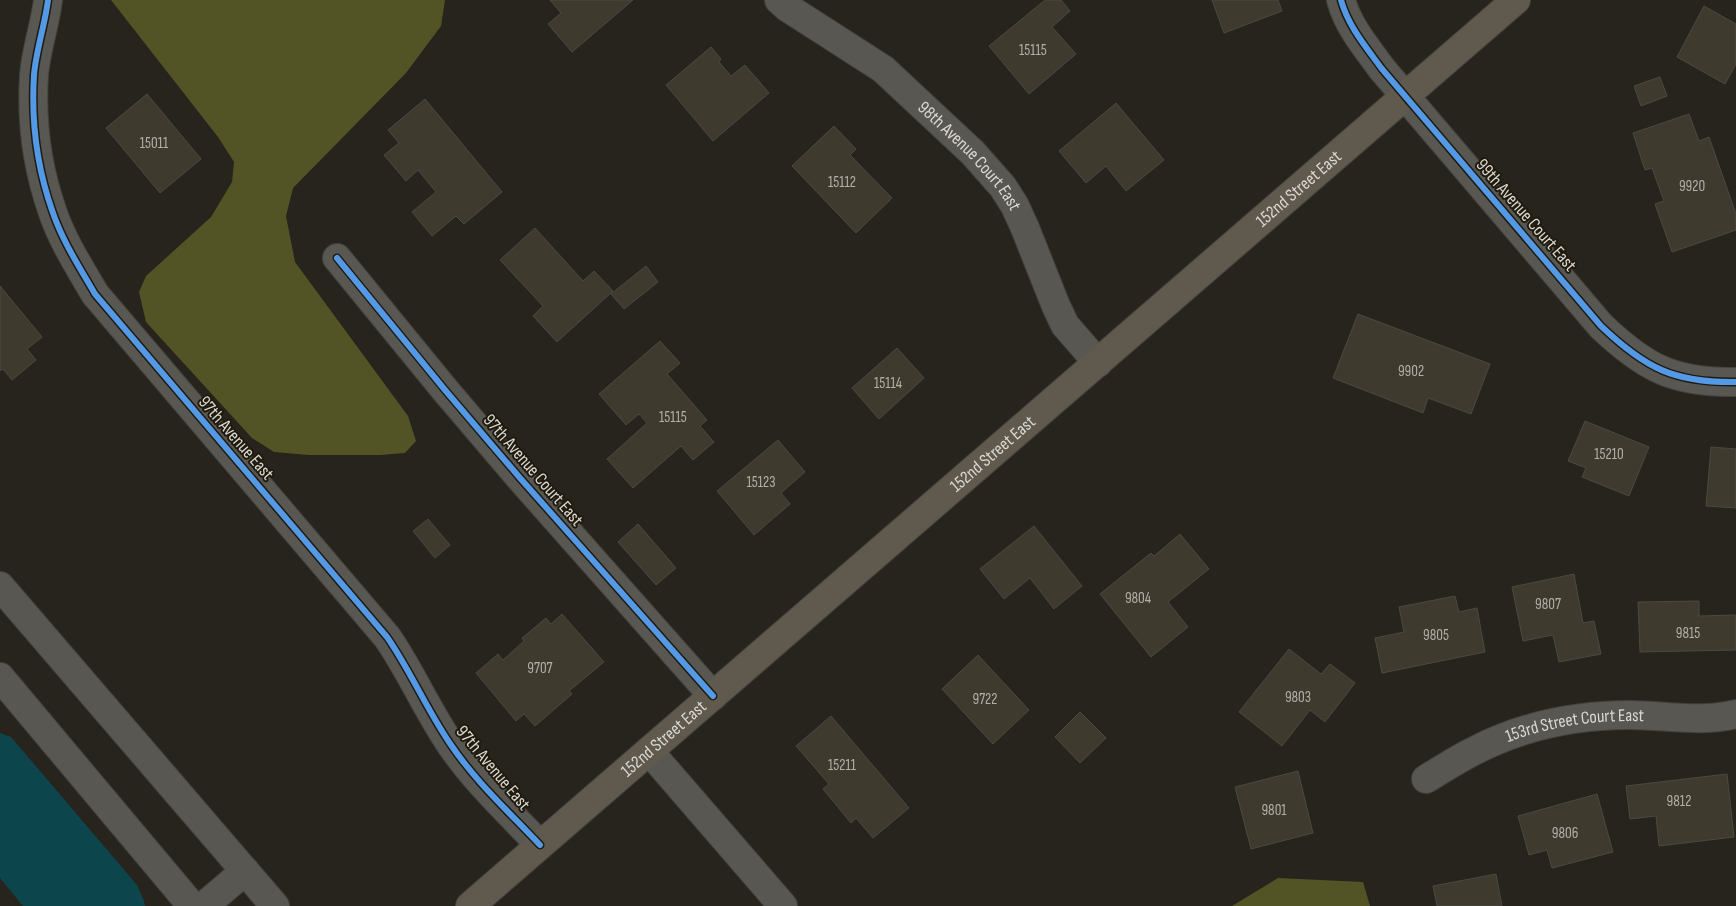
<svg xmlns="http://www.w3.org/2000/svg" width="1736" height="906" viewBox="0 0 1736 906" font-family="'Sofia Sans Condensed',sans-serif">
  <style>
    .forest { fill: #535425 }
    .water { fill: #0d454d }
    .building { fill: #3f3a2e; stroke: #4b4944 }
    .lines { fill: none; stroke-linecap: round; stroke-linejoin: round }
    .minor-casing { stroke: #43413c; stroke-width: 30 }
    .major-casing { stroke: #43413c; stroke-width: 30 }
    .minor { stroke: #595752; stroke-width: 28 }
    .major { stroke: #605a4e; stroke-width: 28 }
    .cycleway-casing { stroke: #201b0f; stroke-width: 9 }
    .cycleway { stroke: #5399e6; stroke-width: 6 }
    .labels { text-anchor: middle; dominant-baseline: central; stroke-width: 4; stroke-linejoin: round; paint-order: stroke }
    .number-label { font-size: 15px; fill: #b4b0a8 }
    .street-label { font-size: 18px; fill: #dbd8d0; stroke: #201b0f }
  </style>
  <rect width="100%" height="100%" fill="#26241d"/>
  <!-- forest -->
  <g class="forest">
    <polygon points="111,0 445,0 441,26 406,73 293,188 286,216 295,262 408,416 416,441 405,453 380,455 309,455 274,452 252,438 146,322 139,292 146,276 211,217 232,182 234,162 218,137"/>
    <polygon points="1278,878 1363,882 1370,906 1232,906"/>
  </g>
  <!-- water -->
  <polygon class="water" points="0,733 11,737 137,885 144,901 145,906 23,906 0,878"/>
  <!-- building -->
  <g class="building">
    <polygon points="550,0 633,0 572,52 548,24 561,13"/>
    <polygon points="1045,0 1061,0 1070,11 1052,27 1076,54 1029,94 989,46"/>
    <polygon points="1212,0 1278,0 1282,11 1224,33"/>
    <polygon points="1704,6 1736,24 1736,64 1725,84 1677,57"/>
    <polygon points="711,47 721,59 719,62 731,76 745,65 769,93 713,141 666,85"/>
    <polygon points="1660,77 1667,96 1641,106 1634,86"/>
    <polygon points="147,94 201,159 160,193 106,128"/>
    <polygon points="425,99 502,192 464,224 456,216 432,236 412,212 436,192 418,170 406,181 384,155 399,143 388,130"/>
    <polygon points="1116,103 1164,160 1126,191 1106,166 1086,183 1059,151"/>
    <polygon points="1689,114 1699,141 1709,137 1736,214 1736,230 1672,252 1655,204 1664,201 1652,168 1645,170 1633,133"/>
    <polygon points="834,126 856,149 850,155 892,198 856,233 792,166"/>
    <polygon points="535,228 583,281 594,271 613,291 557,342 533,316 543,306 500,260"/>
    <polygon points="646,266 658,282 624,309 611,294"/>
    <polygon points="0,286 42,337 27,349 36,360 12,380 3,369 0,371"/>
    <polygon points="1358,314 1490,364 1471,414 1428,398 1423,413 1333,378"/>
    <polygon points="660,341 680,363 667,374 707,420 700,426 714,442 693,460 681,446 633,488 607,459 647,423 639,414 626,425 599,394"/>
    <polygon points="897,348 924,378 879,419 852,388"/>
    <polygon points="1585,421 1649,447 1629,496 1582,477 1586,468 1568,461"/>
    <polygon points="778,440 805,472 781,493 790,504 754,535 717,491"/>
    <polygon points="1711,447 1736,449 1736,508 1706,506"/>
    <polygon points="428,519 450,545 435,558 413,531"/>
    <polygon points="638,524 676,568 656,585 618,542"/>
    <polygon points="1034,526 1082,586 1054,609 1030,578 1004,599 980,569"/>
    <polygon points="1180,534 1209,569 1168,602 1188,627 1151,657 1100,594 1151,553 1154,556"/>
    <polygon points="1574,574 1583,623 1594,621 1601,654 1559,662 1553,635 1523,641 1512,587"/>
    <polygon points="1455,596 1459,612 1477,608 1485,652 1382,673 1375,638 1404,632 1399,607"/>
    <polygon points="1699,601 1699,616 1736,615 1736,650 1640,652 1638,602"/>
    <polygon points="562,614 604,662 569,691 572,694 535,726 524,714 516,721 476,673 498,654 503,660 524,641 522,638 546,618 551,624"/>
    <polygon points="1289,649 1321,674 1330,664 1355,683 1325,722 1310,710 1282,746 1239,712"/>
    <polygon points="978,655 1029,710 993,744 942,689"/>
    <polygon points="1080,712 1106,738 1080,763 1055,737"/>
    <polygon points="831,716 909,808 873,838 856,818 851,823 823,789 829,784 796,746"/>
    <polygon points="1298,771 1313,833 1251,849 1235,787"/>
    <polygon points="1727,774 1734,837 1659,846 1656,816 1630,819 1626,786"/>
    <polygon points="1597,794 1613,852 1552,868 1547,850 1529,855 1518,816"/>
    <polygon points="1496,874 1502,906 1437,906 1433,886"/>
  </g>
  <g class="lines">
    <defs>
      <g id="minor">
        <path d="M48,0C45,25 36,50 34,75C31,122 37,168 53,213C63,242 80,268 95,294L387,637C410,670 426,708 449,742C474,780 509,812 540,845"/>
        <path id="s1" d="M779,0L788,8L883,69L973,153L1003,187L1015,206L1025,228L1056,306L1065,325L1098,363"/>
        <path d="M1341,0C1348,26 1366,47 1382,69L1601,326C1645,368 1674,383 1736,382"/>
        <polyline points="337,258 445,390 520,478 713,696"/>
        <polyline points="0,586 275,906"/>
        <polyline points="0,677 192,906"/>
        <polyline points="649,751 783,906"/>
        <path id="s2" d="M1426,779C1441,770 1456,760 1472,752C1521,726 1574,715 1630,715C1665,715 1701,723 1736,714"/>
        <polyline points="204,906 245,871"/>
      </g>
      <g id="major">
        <path id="s3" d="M470,906L1516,0"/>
      </g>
    </defs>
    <!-- minor casing -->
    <use href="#minor" class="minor-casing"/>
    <!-- major casing -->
    <use href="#major" class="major-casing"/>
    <!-- minor -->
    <use href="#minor" class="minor"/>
    <!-- major -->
    <use href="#major" class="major"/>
    <defs>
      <g id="cycleway">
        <path d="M48,0C45,25 36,50 34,75C31,122 37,168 53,213C63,242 80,268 95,294L387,637C410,670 426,708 449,742C474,780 509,812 540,845"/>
        <path d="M1341,0C1348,26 1366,47 1382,69L1601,326C1645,368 1674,383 1736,382"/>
        <polyline points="337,258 445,390 520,478 713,696"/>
      </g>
    </defs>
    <!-- cycleway casing -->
    <use href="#cycleway" class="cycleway-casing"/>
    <!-- cycleway -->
    <use href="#cycleway" class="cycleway"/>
  </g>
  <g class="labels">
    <!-- number labels -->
    <g class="number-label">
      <text x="1033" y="50">15115</text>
      <text x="154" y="143">15011</text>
      <text x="842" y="182">15112</text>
      <text x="1692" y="186">9920</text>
      <text x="1411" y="371">9902</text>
      <text x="888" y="383">15114</text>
      <text x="673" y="417">15115</text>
      <text x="1609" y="454">15210</text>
      <text x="761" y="482">15123</text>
      <text x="1138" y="598">9804</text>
      <text x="1548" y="604">9807</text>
      <text x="1688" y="633">9815</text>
      <text x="1436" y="635">9805</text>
      <text x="540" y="668">9707</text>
      <text x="1298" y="697">9803</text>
      <text x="985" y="699">9722</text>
      <text x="842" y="765">15211</text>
      <text x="1679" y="801">9812</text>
      <text x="1274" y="810">9801</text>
      <text x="1565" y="833">9806</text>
    </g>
    <!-- street labels -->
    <g class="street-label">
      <text stroke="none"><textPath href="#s1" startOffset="248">98th Avenue Court East</textPath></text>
      <text stroke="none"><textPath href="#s3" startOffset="1096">152nd Street East</textPath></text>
      <text transform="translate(1526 215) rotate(49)">99th Avenue Court East</text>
      <text transform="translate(236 438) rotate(49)">97th Avenue East</text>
      <text stroke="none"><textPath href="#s3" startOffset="691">152nd Street East</textPath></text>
      <text transform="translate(533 470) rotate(49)">97th Avenue Court East</text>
      <text stroke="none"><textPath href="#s2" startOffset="161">153rd Street Court East</textPath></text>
      <text stroke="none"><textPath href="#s3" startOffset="256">152nd Street East</textPath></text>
      <text transform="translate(493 768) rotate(50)">97th Avenue East</text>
    </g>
  </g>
</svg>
